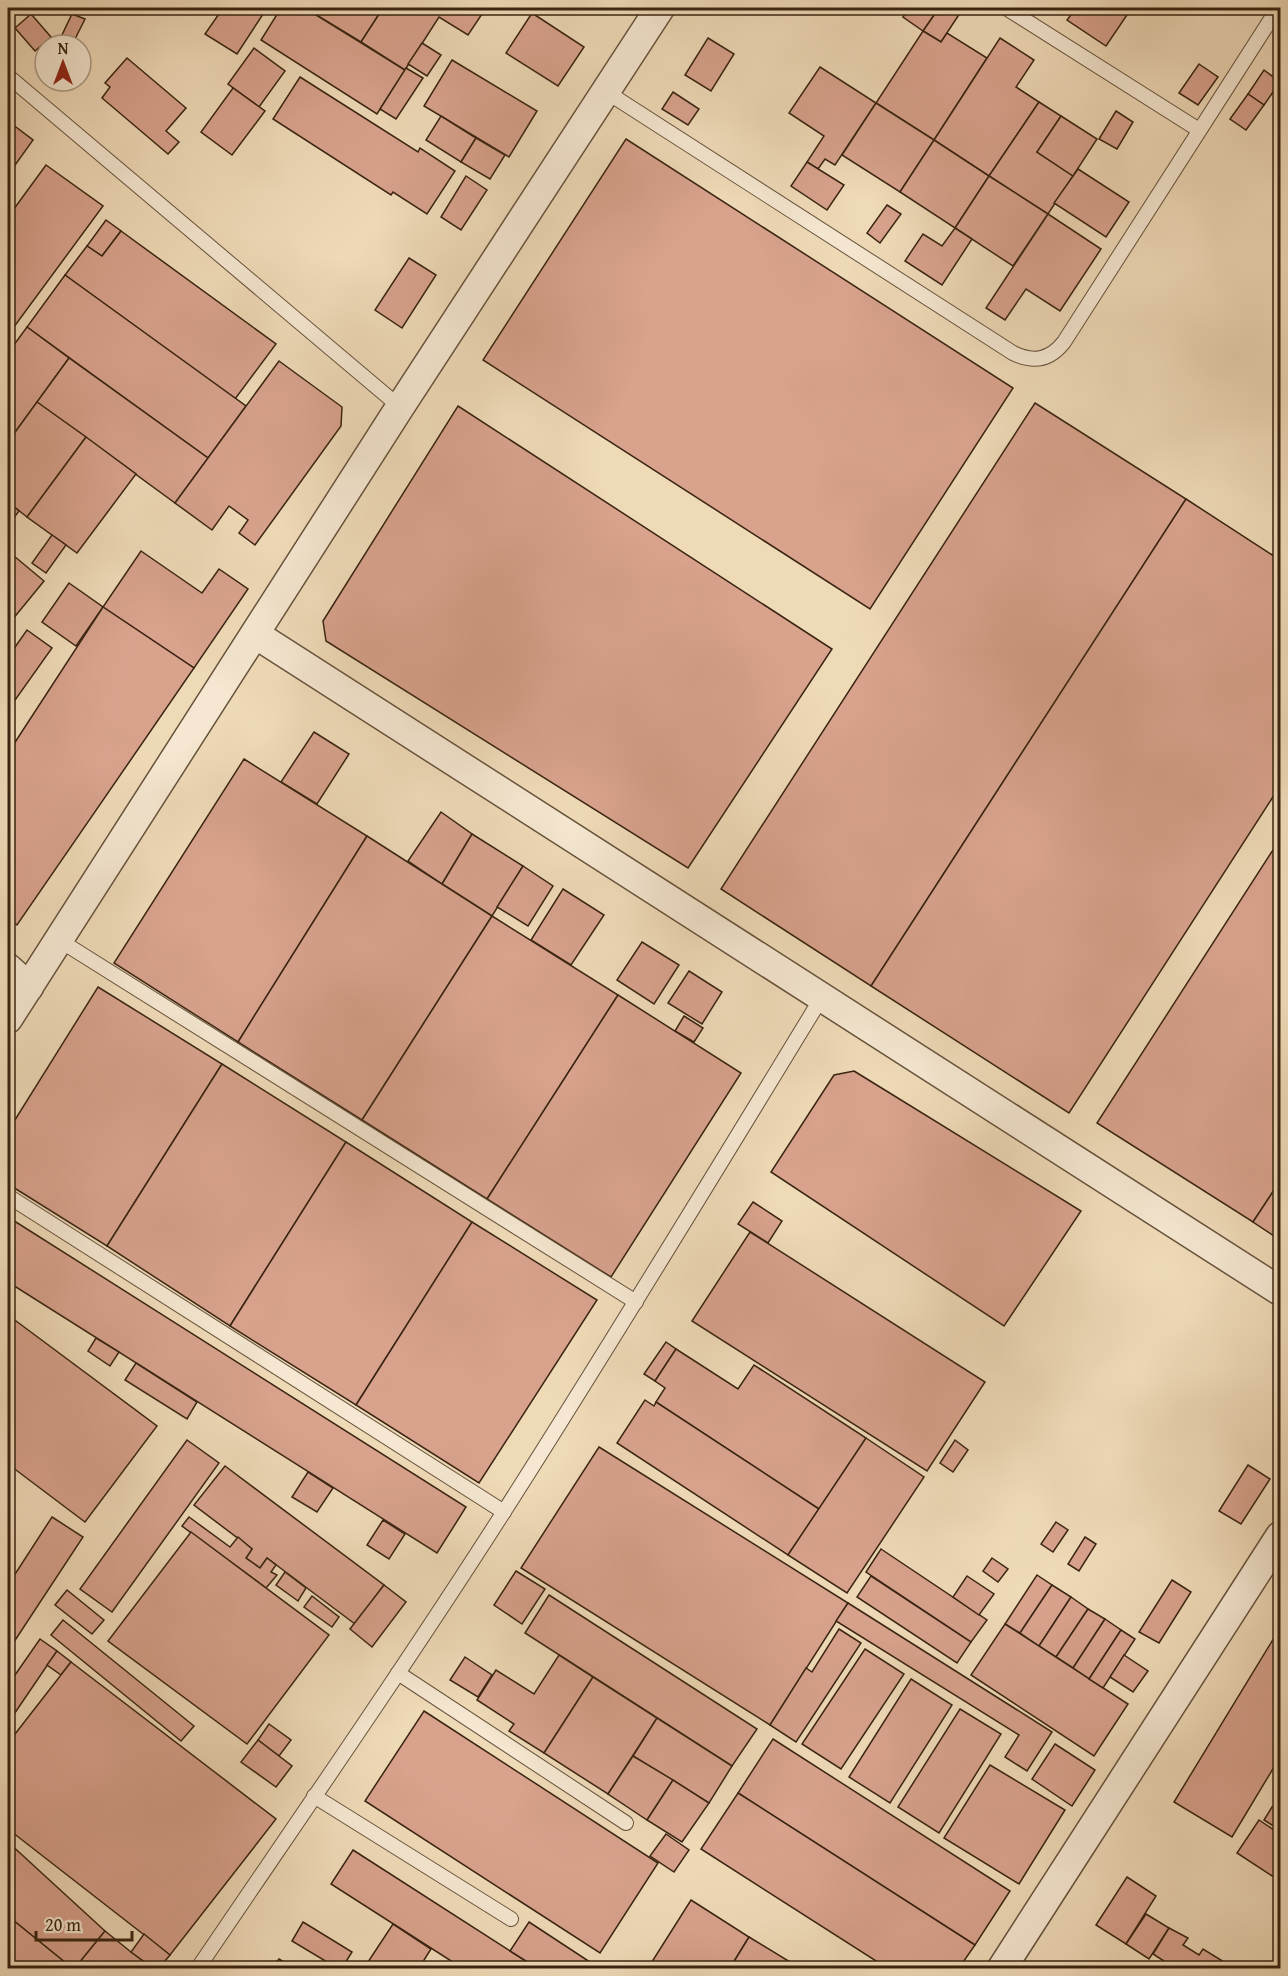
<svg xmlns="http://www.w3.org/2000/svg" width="1288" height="1976" viewBox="0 0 1288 1976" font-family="'Gentium Book Plus',serif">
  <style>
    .building { fill: #d8a28d; stroke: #392411; stroke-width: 1.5 }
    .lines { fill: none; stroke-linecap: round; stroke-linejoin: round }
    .service-casing { stroke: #66523b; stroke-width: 16 }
    .minor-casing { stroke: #66523b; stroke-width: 31 }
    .service { stroke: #f5e7d1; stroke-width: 14 }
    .minor { stroke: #f5e7d1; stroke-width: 28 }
  </style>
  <rect width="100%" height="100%" fill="#efdab8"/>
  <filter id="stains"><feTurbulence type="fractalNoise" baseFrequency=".00333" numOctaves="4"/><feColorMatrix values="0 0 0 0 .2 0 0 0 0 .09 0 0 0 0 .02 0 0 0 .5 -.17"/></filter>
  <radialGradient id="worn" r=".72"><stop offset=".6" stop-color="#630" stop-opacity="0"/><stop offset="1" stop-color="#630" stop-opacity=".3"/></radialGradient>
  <!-- building -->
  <g class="building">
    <polygon points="223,8 267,8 237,54 205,34"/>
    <polygon points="281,8 305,8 405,70 377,114 261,40"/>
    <polygon points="305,8 383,8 361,42"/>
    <polygon points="383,8 486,8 468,35 439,17 405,70 361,42"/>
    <polygon points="909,8 939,8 923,31 903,17"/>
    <polygon points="939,8 958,8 962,10 941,42 923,31"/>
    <polygon points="1076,8 1116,8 1127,15 1106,46 1067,20"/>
    <polygon points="532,13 584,47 558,86 506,53"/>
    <polygon points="31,14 51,37 35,51 15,28"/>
    <polygon points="72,14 85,19 74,41 62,35"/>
    <polygon points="923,31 941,42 947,33 987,58 934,140 876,103"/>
    <polygon points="708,38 734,54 711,91 685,75"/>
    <polygon points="1000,38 1034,60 1016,87 1039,102 989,176 934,140"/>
    <polygon points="422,43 441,55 427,76 408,64"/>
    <polygon points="254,48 285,71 259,107 228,84"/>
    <polygon points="127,58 186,108 166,131 179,142 168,154 102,98 110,87 105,83"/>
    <polygon points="452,60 537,111 509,157 424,106"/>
    <polygon points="1199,64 1218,77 1198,105 1179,93"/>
    <polygon points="820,67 876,103 835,165 825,159 818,169 807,162 824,136 789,113"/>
    <polygon points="406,68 423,78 396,119 380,109"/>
    <polygon points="1264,70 1280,82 1264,105 1248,94"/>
    <polygon points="300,77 418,152 420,148 455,171 427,214 393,192 391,195 273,119"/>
    <polygon points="233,88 265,111 232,155 201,132"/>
    <polygon points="673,92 699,109 688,125 662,109"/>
    <polygon points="1248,94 1264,105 1246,130 1230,119"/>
    <polygon points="1039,102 1061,116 1037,152 1073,176 1048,214 989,176"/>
    <polygon points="876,103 934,140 900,192 842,155"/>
    <polygon points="1116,111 1133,122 1117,149 1099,139"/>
    <polygon points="441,116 476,138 461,162 426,140"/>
    <polygon points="1061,116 1097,139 1073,176 1037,152"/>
    <polygon points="8,121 33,140 8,175"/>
    <polygon points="476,138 505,155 490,179 461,162"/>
    <polygon points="626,139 1013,388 870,609 483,360"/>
    <polygon points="934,140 989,176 955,228 900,192"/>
    <polygon points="807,162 844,185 827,210 791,186"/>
    <polygon points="46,165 103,206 8,335 8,217"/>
    <polygon points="1078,169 1129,202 1106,237 1054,203"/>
    <polygon points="466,176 487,190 461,230 441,217"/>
    <polygon points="989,176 1048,214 1013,266 955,228"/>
    <polygon points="887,205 901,214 880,243 867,233"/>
    <polygon points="1048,214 1101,249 1060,311 1026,289 1005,320 986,308"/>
    <polygon points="106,220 121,231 102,256 87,246"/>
    <polygon points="955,228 972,239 942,285 905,261 923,234 942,246"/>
    <polygon points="121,231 276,344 235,399 65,275 87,246 102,256"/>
    <polygon points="409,258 436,275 402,328 375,310"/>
    <polygon points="65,275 246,406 208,458 27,327"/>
    <polygon points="27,327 69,358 8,442 8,353"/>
    <polygon points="69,358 208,458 175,503 37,402"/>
    <polygon points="279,361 342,407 341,426 255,545 239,533 248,520 229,506 212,530 175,503"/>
    <polygon points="37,402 86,437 27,517 8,502 8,442"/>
    <polygon points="1035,403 1186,499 871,986 721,889"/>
    <polygon points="458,406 832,649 688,868 326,641 323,621"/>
    <polygon points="86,437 136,474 77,553 27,517"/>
    <polygon points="1186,499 1280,560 1280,786 1069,1113 871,986"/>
    <polygon points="8,502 19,511 8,526"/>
    <polygon points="52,535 66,545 46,573 32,563"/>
    <polygon points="8,551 44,581 8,625"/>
    <polygon points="141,551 202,593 219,569 248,589 194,668 103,607"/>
    <polygon points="69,583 103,607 76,646 42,622"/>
    <polygon points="103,607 194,668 17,925 8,917 8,753"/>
    <polygon points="27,630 52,648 13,703 8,699 8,657"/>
    <polygon points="314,732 349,754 317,804 281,782"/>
    <polygon points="244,759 367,836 238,1042 114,963"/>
    <polygon points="441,812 472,834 442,884 408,861"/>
    <polygon points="472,834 523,866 492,916 442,884"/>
    <polygon points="367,836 492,916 362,1120 238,1042"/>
    <polygon points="1280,839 1280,1181 1253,1222 1097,1123"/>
    <polygon points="523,866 553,886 528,926 497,907"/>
    <polygon points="563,889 604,915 571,965 531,940"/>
    <polygon points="492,916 618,995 487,1199 362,1120"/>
    <polygon points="642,942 679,965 654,1004 617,980"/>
    <polygon points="689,971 722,992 702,1024 668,1003"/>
    <polygon points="98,987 222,1064 107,1246 8,1184 8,1131"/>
    <polygon points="618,995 741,1073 611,1277 487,1199"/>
    <polygon points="684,1016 703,1028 694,1042 675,1031"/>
    <polygon points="222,1064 346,1142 230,1326 107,1246"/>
    <polygon points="854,1071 1081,1211 1004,1326 771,1172 834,1075"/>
    <polygon points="346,1142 472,1222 356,1405 230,1326"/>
    <polygon points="1280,1181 1280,1240 1253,1222"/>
    <polygon points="753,1202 782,1221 768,1243 738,1224"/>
    <polygon points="8,1217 466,1507 437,1553 8,1282"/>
    <polygon points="472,1222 597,1300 479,1483 356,1405"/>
    <polygon points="750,1232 985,1382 927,1471 692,1321"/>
    <polygon points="8,1315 157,1426 85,1522 8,1464"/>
    <polygon points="96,1338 119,1352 110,1366 88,1351"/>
    <polygon points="666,1342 676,1349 655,1381 644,1374"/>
    <polygon points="676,1349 738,1389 754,1365 866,1438 819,1509 656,1402 665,1388 655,1381"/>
    <polygon points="136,1363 197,1402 187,1419 125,1380"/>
    <polygon points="645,1400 654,1406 656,1402 819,1509 788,1555 617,1443"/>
    <polygon points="866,1438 924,1477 847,1593 788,1555"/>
    <polygon points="187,1440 219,1463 112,1612 80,1589"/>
    <polygon points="955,1440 968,1450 953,1472 940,1463"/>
    <polygon points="599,1447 848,1603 770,1725 521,1568"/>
    <polygon points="1248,1465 1270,1479 1241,1524 1219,1511"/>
    <polygon points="225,1466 384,1585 355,1624 267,1558 260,1568 246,1558 252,1549 194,1505"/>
    <polygon points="308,1472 333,1488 317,1512 292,1497"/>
    <polygon points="52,1517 83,1537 8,1651 8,1585"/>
    <polygon points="189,1517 230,1547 238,1537 252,1549 246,1558 260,1568 267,1558 276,1565 271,1572 277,1575 266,1588 182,1526"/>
    <polygon points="383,1520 405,1534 389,1559 367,1545"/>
    <polygon points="1056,1522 1068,1530 1053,1552 1041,1544"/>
    <polygon points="191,1532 329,1635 247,1744 108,1641"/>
    <polygon points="1085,1537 1096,1544 1079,1571 1068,1564"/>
    <polygon points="881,1549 987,1620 971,1642 866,1572"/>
    <polygon points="992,1558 1008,1569 998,1582 983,1571"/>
    <polygon points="516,1571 545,1589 522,1624 494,1605"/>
    <polygon points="285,1572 306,1588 298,1601 276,1585"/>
    <polygon points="1037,1575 1052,1585 1020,1633 1005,1624"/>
    <polygon points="871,1576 971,1642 957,1663 857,1597"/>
    <polygon points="967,1576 994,1594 979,1615 953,1597"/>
    <polygon points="1172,1580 1191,1592 1159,1643 1139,1632"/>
    <polygon points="384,1585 406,1602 372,1647 350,1629"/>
    <polygon points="1052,1585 1071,1597 1039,1646 1020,1633"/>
    <polygon points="67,1590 104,1620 92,1634 55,1605"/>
    <polygon points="549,1595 757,1729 732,1766 525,1633"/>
    <polygon points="312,1596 339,1617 332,1627 304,1607"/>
    <polygon points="1071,1597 1088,1609 1056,1657 1039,1646"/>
    <polygon points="848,1603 1052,1732 1027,1771 1005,1757 1019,1735 836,1621"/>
    <polygon points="1088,1609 1105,1619 1073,1668 1056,1657"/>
    <polygon points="1105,1619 1121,1630 1089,1679 1073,1668"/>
    <polygon points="63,1620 194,1726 181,1741 51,1635"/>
    <polygon points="1005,1624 1128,1704 1094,1756 971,1675"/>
    <polygon points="1280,1628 1280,1757 1232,1837 1174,1802"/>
    <polygon points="839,1629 861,1643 796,1742 770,1725 806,1668 812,1672"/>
    <polygon points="1121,1630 1135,1639 1103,1688 1089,1679"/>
    <polygon points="40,1639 57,1651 8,1723 8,1685"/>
    <polygon points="865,1649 904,1674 841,1769 802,1744"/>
    <polygon points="57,1651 71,1662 61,1675 47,1665"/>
    <polygon points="559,1655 593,1677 544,1753 509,1731 514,1724 477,1700 496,1670 534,1694"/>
    <polygon points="1124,1655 1148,1671 1133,1692 1110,1677"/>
    <polygon points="465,1657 492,1675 478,1697 450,1680"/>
    <polygon points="71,1662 276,1819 170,1955 8,1829 8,1743"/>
    <polygon points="593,1677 657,1718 608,1794 544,1753"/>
    <polygon points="911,1679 952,1705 890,1803 849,1777"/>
    <polygon points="960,1709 1001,1734 939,1833 898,1807"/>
    <polygon points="424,1711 658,1863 600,1953 365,1801"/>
    <polygon points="657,1718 732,1766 709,1803 633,1756"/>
    <polygon points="269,1724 291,1740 279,1756 258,1740"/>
    <polygon points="773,1739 1010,1891 975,1945 738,1793"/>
    <polygon points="258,1740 292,1766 276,1787 241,1762"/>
    <polygon points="1055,1744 1095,1770 1072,1806 1032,1779"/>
    <polygon points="633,1756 673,1780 647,1820 608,1794"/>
    <polygon points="990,1765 1065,1810 1019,1884 944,1838"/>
    <polygon points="673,1780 709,1803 682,1842 647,1820"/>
    <polygon points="738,1793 975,1945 959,1968 887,1968 701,1849"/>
    <polygon points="1272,1807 1280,1812 1280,1830 1264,1820"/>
    <polygon points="1259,1820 1280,1834 1280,1881 1237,1853"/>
    <polygon points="666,1834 689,1850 674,1872 650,1856"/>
    <polygon points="8,1842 105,1931 75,1968 72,1968 8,1916"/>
    <polygon points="353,1850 532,1965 529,1968 462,1968 331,1884"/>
    <polygon points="1127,1877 1156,1896 1126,1944 1096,1925"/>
    <polygon points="691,1900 749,1937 730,1968 648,1968"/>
    <polygon points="1146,1914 1169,1928 1149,1959 1126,1944"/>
    <polygon points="8,1916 72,1968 8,1968"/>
    <polygon points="303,1922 352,1952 342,1968 337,1968 292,1941"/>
    <polygon points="529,1922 593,1964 590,1968 537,1968 510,1951"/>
    <polygon points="393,1924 431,1949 419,1968 364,1968"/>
    <polygon points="1169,1928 1188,1938 1183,1945 1199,1955 1203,1949 1234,1968 1159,1968 1164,1961 1153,1954"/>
    <polygon points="105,1931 131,1952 153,1968 75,1968"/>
    <polygon points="144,1934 170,1955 159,1968 153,1968 131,1952"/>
    <polygon points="749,1937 800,1968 730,1968"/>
    <polygon points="279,1959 293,1968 272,1968"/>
  </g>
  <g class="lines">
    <defs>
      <g id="service">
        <polyline points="1006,8 1199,130"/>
        <polyline points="8,76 400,407"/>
        <path d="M605,91L1013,353C1033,363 1050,360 1064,342L1278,8"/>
        <polyline points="59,940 636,1302"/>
        <polyline points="8,1196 504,1512"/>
        <polyline points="398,1673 626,1823"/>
        <polyline points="314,1796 511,1919"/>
        <path d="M198,1968C301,1816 406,1665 505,1510C613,1341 717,1169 822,997"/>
      </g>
      <g id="minor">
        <polyline points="255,634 1280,1291"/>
        <polyline points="8,968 29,987"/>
        <polyline points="8,1019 400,407 660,8"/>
        <polyline points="1002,1968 1280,1536"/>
      </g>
    </defs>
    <!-- service casing -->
    <use href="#service" class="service-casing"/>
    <!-- minor casing -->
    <use href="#minor" class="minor-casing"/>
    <!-- service -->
    <use href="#service" class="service"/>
    <!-- minor -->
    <use href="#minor" class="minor"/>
  </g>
  <!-- margin -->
  <rect width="1288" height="1976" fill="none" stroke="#efdab8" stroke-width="30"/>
  <rect x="9" y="9" width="1270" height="1958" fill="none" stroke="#392411" stroke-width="3"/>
  <rect x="15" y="15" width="1258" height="1946" fill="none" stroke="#392411" stroke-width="1.5"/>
  <!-- north arrow -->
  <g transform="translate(63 63)"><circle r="28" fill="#f5e7d1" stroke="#aa9984" stroke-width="1.5"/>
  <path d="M0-4.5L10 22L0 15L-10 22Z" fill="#8f2418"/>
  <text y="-9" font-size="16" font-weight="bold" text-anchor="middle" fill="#392411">N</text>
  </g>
  <!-- scale -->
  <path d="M36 1931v9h96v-9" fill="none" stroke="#392411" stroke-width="3"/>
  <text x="45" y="1931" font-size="18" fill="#392411" stroke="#f5e7d1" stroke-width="4.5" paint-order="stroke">20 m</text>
  <rect width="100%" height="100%" filter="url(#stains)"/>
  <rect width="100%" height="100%" fill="url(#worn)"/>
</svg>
